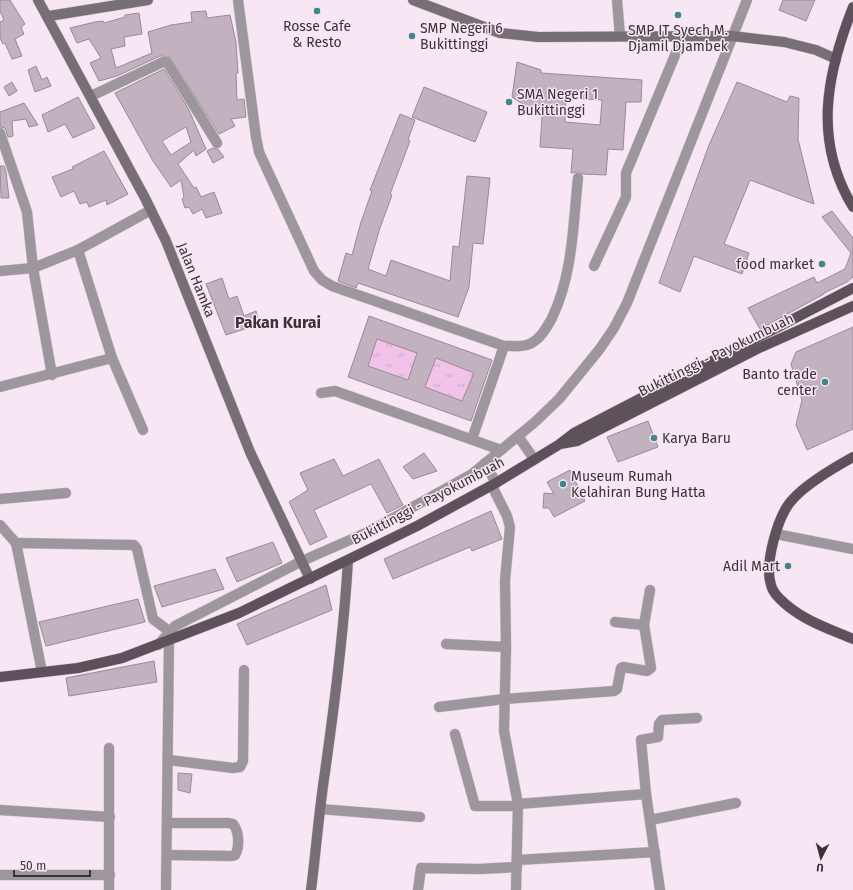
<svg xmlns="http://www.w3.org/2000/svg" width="853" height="890" viewBox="0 0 853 890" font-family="'Fira Sans',sans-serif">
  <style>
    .grass { fill: url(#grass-tufts) }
    .building { fill: #c2b2bf; stroke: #998a96; fill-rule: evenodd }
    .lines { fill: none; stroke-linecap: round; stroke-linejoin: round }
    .street-casing { stroke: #d1c2ce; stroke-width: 11 }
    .secondary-casing { stroke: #d1c2ce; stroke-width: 11 }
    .primary-casing { stroke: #d1c2ce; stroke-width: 11 }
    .street { stroke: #9d969c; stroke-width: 10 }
    .secondary { stroke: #786e76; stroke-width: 10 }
    .primary { stroke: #5d515b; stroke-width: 10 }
    .poi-dot { fill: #3f878a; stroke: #f7e6f4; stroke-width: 1.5 }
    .labels { text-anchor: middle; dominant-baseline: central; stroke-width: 3; stroke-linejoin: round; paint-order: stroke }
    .poi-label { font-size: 14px; fill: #393338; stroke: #f7e6f4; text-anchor: start }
    .street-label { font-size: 14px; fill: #393338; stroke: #f7e6f4 }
    .quarter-label { font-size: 16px; font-weight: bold; fill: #393338; stroke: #f7e6f4 }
  </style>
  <defs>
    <pattern id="grass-tufts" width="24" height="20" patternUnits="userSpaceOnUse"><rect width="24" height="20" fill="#f2c2eb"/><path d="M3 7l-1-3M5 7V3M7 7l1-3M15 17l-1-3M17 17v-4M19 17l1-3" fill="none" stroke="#d0a7ca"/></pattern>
  </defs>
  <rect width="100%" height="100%" fill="#f7e6f4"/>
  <!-- grass -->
  <g class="grass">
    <polygon points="377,339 417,353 408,380 368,366"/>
    <polygon points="436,358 474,373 462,401 425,387"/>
  </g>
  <!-- building -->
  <g class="building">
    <polygon points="0,0 10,0 25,24 21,27 24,34 15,39 22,56 12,59 5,43 3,44 0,38 0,22 4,20 0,11"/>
    <polygon points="783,0 815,0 806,21 779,10"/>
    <polygon points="206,11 207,18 230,15 236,42 238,73 236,73 237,100 244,99 246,117 231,119 235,126 219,134 170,57 160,56 117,76 99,81 90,63 101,58 89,39 77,43 70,28 95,22 103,21 104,23 125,17 125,15 139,13 142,34 124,37 125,46 111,49 116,68 152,53 148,32 171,25 192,22 191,12"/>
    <path d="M517,62L541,70V73L642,80L641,102H626L623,150L608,149L606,175L583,174L578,172L571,173L573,149L540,147L542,117L512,97ZM566,98L602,100L600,125L565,122Z"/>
    <polygon points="36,66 42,80 47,77 51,86 35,92 28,70"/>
    <path d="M164,69L188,108L206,149L196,156L194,150L178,164L194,188L196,187L201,197L214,192L222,213L206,218L202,209L193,214L189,207L185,208L182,199L184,197L181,180L171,187L153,161L115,93ZM186,127L191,142L171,155L162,141Z"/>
    <polygon points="12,82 17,91 9,96 4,87"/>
    <polygon points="737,82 787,102 790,96 799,98 798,139 814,204 750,180 724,244 749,253 742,274 694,256 680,292 659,283 709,145"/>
    <polygon points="424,87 487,112 475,142 412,117"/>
    <polygon points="78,97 95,128 73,138 65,124 48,132 42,115"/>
    <polygon points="24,103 38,125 29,127 26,119 12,121 13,136 8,137 5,128 0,127 0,112"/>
    <polygon points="400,114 415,120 408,140 410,141 390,194 392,195 380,228 368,269 386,276 391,260 450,281 453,246 459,247 467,176 490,178 483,244 473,243 469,287 458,317 358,283 356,288 338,281 346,253 352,255 361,222 372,191 370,190"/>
    <polygon points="213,148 218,149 224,157 213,163 207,151"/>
    <polygon points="104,151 128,194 107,205 106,200 89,207 87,202 80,204 74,191 61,197 52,177 73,169 72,167"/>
    <polygon points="0,166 4,166 6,172 9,198 1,198"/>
    <polygon points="832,211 853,238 853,277 847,282 824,293 824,294 760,329 748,308 814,277 817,283 845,269 851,253 822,217"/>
    <polygon points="222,278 229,299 237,296 244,316 256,311 260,324 226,335 206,284"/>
    <path d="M369,316L492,360L471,421L348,377ZM377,339L417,353L408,380L368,366ZM436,358L474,373L462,401L425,387Z"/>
    <polygon points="853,327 853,429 807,450 796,425 802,400 791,364 796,352"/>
    <polygon points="648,421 658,447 618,462 607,437"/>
    <polygon points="424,453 437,471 413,479 403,467"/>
    <polygon points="334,459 343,476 379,459 403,505 387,513 371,484 314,510 327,537 310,545 289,502 308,490 300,473"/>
    <polygon points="570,470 585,501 554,517 549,508 543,508 544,493 554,494 547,482"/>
    <polygon points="491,511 502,539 472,551 470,547 393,579 384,559"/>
    <polygon points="273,542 282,563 237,582 226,558"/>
    <polygon points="215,569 224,589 162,607 154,586"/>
    <polygon points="326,585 332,610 247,645 237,624"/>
    <polygon points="138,599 145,622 46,646 39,622"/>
    <polygon points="154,661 157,682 69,696 66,678"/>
    <polygon points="178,773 192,774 190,793 178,790"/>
  </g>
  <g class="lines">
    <defs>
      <g id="street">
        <path d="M238,0L256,137L259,152L314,271L322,280L332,286L504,346C516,346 527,348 536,340C543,335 548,325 552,318C573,274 573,225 578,178"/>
        <polyline points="617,0 620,36"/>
        <polyline points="91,96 163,62 167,62 217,143"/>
        <polyline points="0,133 27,212 33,268 52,375"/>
        <polyline points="78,250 112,358 143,430"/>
        <polyline points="594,266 626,197 626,173 683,36"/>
        <polyline points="0,271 33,268 78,250 151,210"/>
        <polyline points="0,387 112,358"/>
        <polyline points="321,393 335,391 501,450"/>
        <polyline points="518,436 534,459"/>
        <polyline points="472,439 504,346"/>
        <polyline points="485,463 496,483"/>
        <polyline points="492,486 507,516 510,527 505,580 506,647 504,731 518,804 646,794 660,890"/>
        <polyline points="0,499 66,493"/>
        <polyline points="0,525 16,543 42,672"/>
        <polyline points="776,534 853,549"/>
        <polyline points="16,543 134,545 137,549 153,619 169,631"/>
        <polyline points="615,622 644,625"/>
        <polyline points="446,644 506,647"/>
        <polyline points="158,645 175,626 302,561 368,532 472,474 535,422 559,399 599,350 614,328 627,303 747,0"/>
        <polyline points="439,707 504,699 614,691 617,689 621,668 623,667 647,671 651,668 644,625 650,590"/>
        <polyline points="455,734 475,806 518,806"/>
        <polyline points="109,748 109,890"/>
        <polyline points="169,760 233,768 240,767 243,761 244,670"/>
        <polyline points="646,794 641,740 658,737 659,724 662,720 697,718"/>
        <polyline points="320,809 420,817"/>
        <polyline points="0,810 110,817"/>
        <polyline points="650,820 736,803"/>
        <path d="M167,855L232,856L235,855C240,847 239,831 233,824L228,823H168"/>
        <polyline points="517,860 655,852"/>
        <polyline points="0,875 110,875"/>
        <polyline points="166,890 169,641"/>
        <polyline points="418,890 421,868 479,869 517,867"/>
        <polyline points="516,890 518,804"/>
      </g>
      <g id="secondary">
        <polyline points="38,0 145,198 166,241 250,452 310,579"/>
        <polyline points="413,0 500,33 538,37 732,36 784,42 816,50 836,59"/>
        <polyline points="49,16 148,0"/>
        <path d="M311,890C316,851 319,811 325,772C335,701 344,631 348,560"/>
      </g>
      <g id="primary">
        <path d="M853,7C826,75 813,141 853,207"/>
        <polyline points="561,443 574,433 853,288"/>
        <path d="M853,457C835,467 807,483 793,499C778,514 764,564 771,585C772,589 776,595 779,598C799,619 827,628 853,639"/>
        <polyline points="0,677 78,668 122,658 239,613 417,526 496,483 560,444 577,441 757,349 853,306"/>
      </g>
    </defs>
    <!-- street casing -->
    <use href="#street" class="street-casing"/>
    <!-- secondary casing -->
    <use href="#secondary" class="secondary-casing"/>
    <!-- primary casing -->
    <use href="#primary" class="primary-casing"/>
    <!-- street -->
    <use href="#street" class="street"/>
    <!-- secondary -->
    <use href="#secondary" class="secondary"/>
    <!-- primary -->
    <use href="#primary" class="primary"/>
  </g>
  <!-- markers -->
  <g class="poi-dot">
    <circle cx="317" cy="11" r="4"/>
    <circle cx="678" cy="15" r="4"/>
    <circle cx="412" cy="36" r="4"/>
    <circle cx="509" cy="102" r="4"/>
    <circle cx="822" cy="264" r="4"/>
    <circle cx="825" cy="382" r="4"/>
    <circle cx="654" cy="438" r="4"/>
    <circle cx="563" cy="484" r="4"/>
    <circle cx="788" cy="566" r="4"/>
  </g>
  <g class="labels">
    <!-- poi labels -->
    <g class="poi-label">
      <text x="317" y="26" text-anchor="middle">Rosse Cafe<tspan x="317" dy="16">&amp; Resto</tspan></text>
      <text x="420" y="28">SMP Negeri 6<tspan x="420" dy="16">Bukittinggi</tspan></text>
      <text x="678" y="30" text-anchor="middle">SMP IT Syech M.<tspan x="678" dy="16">Djamil Djambek</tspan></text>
      <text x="517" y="94">SMA Negeri 1<tspan x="517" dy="16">Bukittinggi</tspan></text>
      <text x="814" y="264" text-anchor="end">food market</text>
      <text x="817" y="374" text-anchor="end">Banto trade<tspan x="817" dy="16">center</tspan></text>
      <text x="662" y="438">Karya Baru</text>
      <text x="571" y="476">Museum Rumah<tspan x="571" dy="16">Kelahiran Bung Hatta</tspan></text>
      <text x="780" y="566" text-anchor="end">Adil Mart</text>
    </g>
    <!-- street labels -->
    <g class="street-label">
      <text transform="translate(196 280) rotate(68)">Jalan Hamka</text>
      <text transform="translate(716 355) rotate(-26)">Bukittinggi - Payokumbuah</text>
      <text transform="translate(428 501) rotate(-28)">Bukittinggi - Payokumbuah</text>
    </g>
    <!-- quarter labels -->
    <g class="quarter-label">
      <text x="278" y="322">Pakan Kurai</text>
    </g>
  </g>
  <!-- north arrow -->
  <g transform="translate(821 858) rotate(186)" stroke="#f7e6f4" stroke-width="3" paint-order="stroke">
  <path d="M0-3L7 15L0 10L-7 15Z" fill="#393338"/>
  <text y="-6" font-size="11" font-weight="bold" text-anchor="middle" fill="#393338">U</text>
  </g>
  <!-- scale -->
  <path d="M14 870v6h76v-6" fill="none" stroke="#393338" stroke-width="2"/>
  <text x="20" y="870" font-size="12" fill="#393338" stroke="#f7e6f4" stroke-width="3" paint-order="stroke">50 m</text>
</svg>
